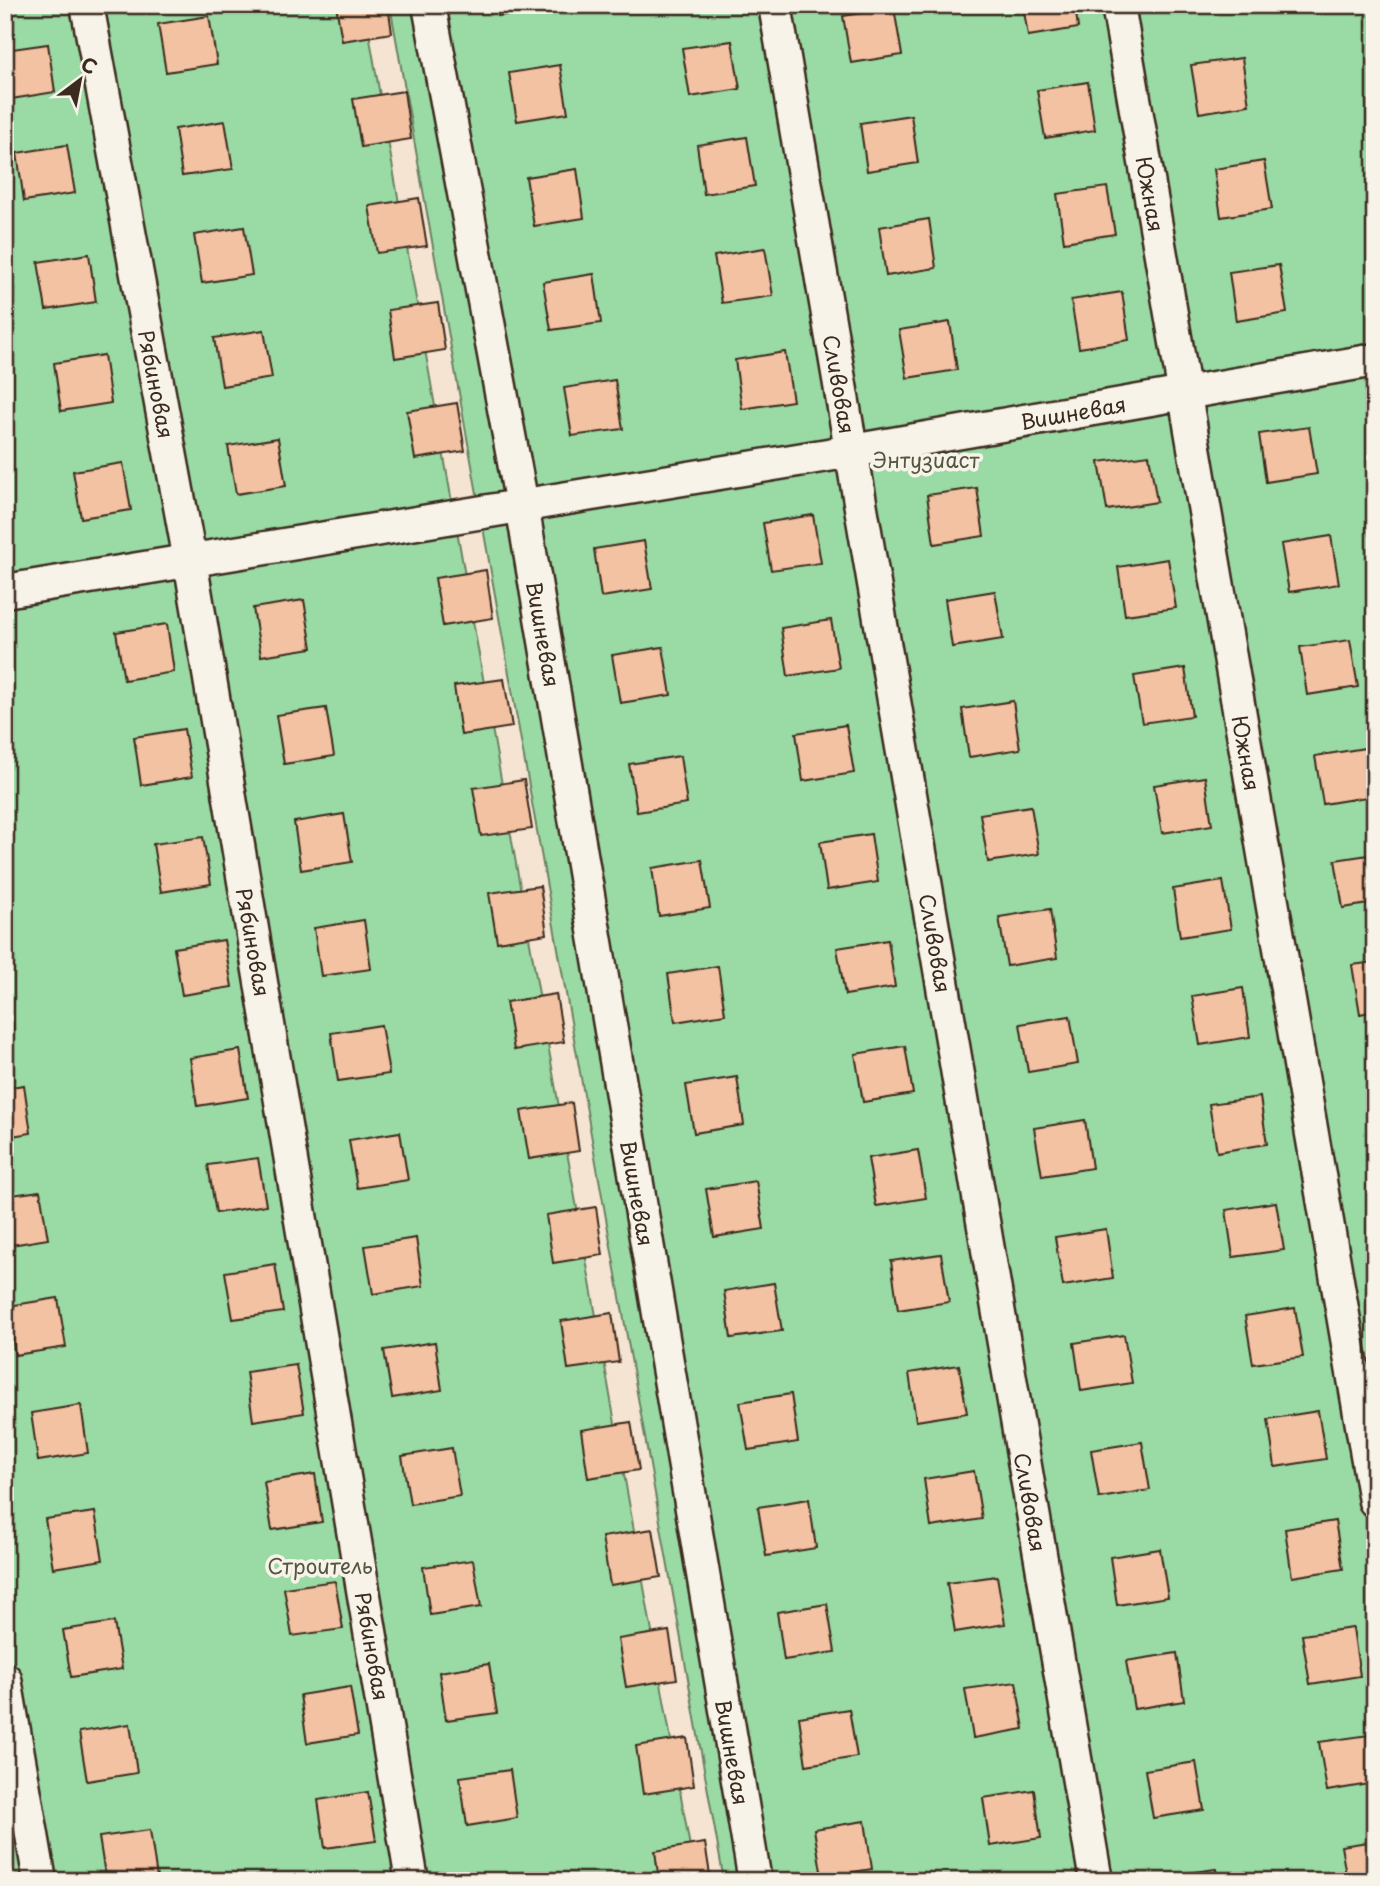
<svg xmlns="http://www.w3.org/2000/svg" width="1380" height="1886" viewBox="0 0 1380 1886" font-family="'Playpen Sans',sans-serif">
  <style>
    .green { fill: #9adba5; stroke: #6a8262; stroke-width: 2 }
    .building { fill: #f2c2a2; stroke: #3b2a1e; stroke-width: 2 }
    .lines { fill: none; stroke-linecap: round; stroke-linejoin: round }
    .street-casing { stroke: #3b2a1e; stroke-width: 37 }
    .street { stroke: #f7f3e8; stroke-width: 32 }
    .labels { text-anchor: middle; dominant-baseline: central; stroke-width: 7; stroke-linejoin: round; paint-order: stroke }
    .street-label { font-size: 21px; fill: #3b2a1e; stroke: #f7f3e8 }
    .park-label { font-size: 21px; fill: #535640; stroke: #f7f3e8 }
  </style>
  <rect width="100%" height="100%" fill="#f6e4d3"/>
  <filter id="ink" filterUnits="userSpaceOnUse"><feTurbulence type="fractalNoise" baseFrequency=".0143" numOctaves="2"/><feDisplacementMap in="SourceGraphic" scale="14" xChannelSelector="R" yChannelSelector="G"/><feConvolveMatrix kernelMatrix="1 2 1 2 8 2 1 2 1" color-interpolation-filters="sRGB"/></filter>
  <g filter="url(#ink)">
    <!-- green -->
    <g class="green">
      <polygon points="5,5 364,5 696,1881 5,1881"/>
      <polygon points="390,5 1375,5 1375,1881 724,1881"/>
    </g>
    <!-- building -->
    <g class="building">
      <polygon points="336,5 388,5 392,33 342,41"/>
      <polygon points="496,5 548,5 548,8 498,16"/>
      <polygon points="1023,5 1075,5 1078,28 1028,36"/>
      <polygon points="894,8 902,55 851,63 843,16"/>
      <polygon points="209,16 217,64 166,72 158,24"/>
      <polygon points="732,41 740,89 690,97 682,48"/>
      <polygon points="48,44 55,92 5,100 5,50"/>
      <polygon points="1242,58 1249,105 1199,113 1191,65"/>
      <polygon points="560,65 568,113 517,121 509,73"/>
      <polygon points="1088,82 1095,130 1045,138 1037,90"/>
      <polygon points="404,91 411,139 361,147 353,99"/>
      <polygon points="911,115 918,163 867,171 860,123"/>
      <polygon points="225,121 233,169 182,176 175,129"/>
      <polygon points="747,137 755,186 704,194 697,145"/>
      <polygon points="67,145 75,193 24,201 17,153"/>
      <polygon points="1264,161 1272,209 1221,217 1214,169"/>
      <polygon points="577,169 584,218 534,226 526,177"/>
      <polygon points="1107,187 1115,234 1064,242 1057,194"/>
      <polygon points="419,198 427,246 377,253 369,206"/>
      <polygon points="929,219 936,268 886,276 879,227"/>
      <polygon points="244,227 252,275 202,283 194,235"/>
      <polygon points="765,248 773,296 722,303 714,256"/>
      <polygon points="89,254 96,302 46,310 38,262"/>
      <polygon points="1279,265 1287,313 1236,321 1229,272"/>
      <polygon points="594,274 601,323 551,330 543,282"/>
      <polygon points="1122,292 1129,340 1079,348 1071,300"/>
      <polygon points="438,303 445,350 395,358 388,310"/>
      <polygon points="950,322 957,370 907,378 899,330"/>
      <polygon points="264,330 272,378 222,386 214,338"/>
      <polygon points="785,352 793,401 742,409 735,360"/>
      <polygon points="104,355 111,403 61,411 54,363"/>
      <polygon points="615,380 623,429 572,436 564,388"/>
      <polygon points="457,403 465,451 415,459 407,411"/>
      <polygon points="1309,427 1317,474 1266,482 1259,434"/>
      <polygon points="278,438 286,486 236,494 228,446"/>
      <polygon points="1149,455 1157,502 1107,510 1099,462"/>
      <polygon points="123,463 131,510 81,518 73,471"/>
      <polygon points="977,488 984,536 934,544 927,495"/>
      <polygon points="813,515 821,563 771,570 763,523"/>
      <polygon points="1331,536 1339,584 1289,592 1281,544"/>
      <polygon points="644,541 652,589 601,597 594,549"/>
      <polygon points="1168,559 1176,608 1125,615 1118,567"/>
      <polygon points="486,570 493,618 443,626 435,578"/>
      <polygon points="995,591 1003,639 952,647 945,599"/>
      <polygon points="304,600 312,648 261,656 253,608"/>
      <polygon points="831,620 839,668 788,676 781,628"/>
      <polygon points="167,624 174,672 124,680 116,632"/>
      <polygon points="1350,640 1358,687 1307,695 1300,647"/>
      <polygon points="663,647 671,695 620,703 612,655"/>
      <polygon points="1185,668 1192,716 1142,723 1134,676"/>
      <polygon points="504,679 512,727 461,735 454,686"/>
      <polygon points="1013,701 1020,749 969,757 962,709"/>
      <polygon points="326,708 334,756 284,764 276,715"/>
      <polygon points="846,725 854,773 803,781 796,733"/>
      <polygon points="184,729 192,777 141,785 134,737"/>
      <polygon points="1365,748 1373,796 1323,804 1315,756"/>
      <polygon points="680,756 687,804 637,812 629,764"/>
      <polygon points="1205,777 1212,825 1162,833 1154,785"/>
      <polygon points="524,780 532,829 481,836 473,788"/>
      <polygon points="1031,806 1039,854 988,862 980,814"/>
      <polygon points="344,814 352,862 301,870 294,822"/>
      <polygon points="871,834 878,882 827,890 820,842"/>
      <polygon points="203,837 211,884 161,892 153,844"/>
      <polygon points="1375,854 1375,903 1343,908 1335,860"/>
      <polygon points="702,860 710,908 659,916 652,868"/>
      <polygon points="1223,881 1231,929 1180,937 1173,889"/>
      <polygon points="540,886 547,934 497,942 489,893"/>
      <polygon points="1050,909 1057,958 1007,966 999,917"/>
      <polygon points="364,920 371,969 321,976 314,928"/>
      <polygon points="224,940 232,987 182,995 174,948"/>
      <polygon points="888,940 895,987 845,995 837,948"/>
      <polygon points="1375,962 1375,1011 1360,1014 1352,965"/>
      <polygon points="718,966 725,1014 675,1022 668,974"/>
      <polygon points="6,980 13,1028 5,1030 5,980"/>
      <polygon points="1243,988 1250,1037 1200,1045 1192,996"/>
      <polygon points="556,994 564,1042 514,1050 506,1002"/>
      <polygon points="1070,1016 1078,1064 1028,1072 1020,1024"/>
      <polygon points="381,1025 389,1074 338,1081 331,1033"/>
      <polygon points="905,1046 913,1094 863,1102 855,1054"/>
      <polygon points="240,1050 248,1098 197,1106 190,1058"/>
      <polygon points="737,1077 744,1125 694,1133 686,1085"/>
      <polygon points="24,1085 31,1133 5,1137 5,1088"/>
      <polygon points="1260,1097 1267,1144 1217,1152 1209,1104"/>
      <polygon points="572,1103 579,1151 529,1159 521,1111"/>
      <polygon points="1085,1120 1092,1168 1042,1176 1034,1128"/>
      <polygon points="400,1132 408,1180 357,1188 349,1140"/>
      <polygon points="918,1150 926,1198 876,1206 868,1158"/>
      <polygon points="258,1158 266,1205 216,1213 208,1165"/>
      <polygon points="756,1181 764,1229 714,1237 706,1189"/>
      <polygon points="40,1191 48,1239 5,1246 5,1196"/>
      <polygon points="1276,1202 1284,1250 1233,1257 1226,1210"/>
      <polygon points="596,1207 603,1255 553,1263 546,1215"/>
      <polygon points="1106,1229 1113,1278 1063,1286 1055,1237"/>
      <polygon points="416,1238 423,1286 373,1294 365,1246"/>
      <polygon points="941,1254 949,1302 898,1310 891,1261"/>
      <polygon points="275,1264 283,1312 233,1319 225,1272"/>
      <polygon points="774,1283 782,1331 731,1338 724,1291"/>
      <polygon points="58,1298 66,1347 15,1355 8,1306"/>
      <polygon points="1295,1308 1303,1357 1253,1364 1245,1316"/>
      <polygon points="612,1313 619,1362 568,1369 561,1321"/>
      <polygon points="1124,1335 1132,1383 1081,1391 1074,1343"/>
      <polygon points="435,1342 442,1390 392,1398 384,1350"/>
      <polygon points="296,1365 304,1413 253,1421 246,1372"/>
      <polygon points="959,1365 967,1413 916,1421 909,1373"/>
      <polygon points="791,1394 798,1442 748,1450 740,1402"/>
      <polygon points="81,1405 88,1453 38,1461 31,1413"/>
      <polygon points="1318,1411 1326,1459 1275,1467 1268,1419"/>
      <polygon points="631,1422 639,1470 588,1478 581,1430"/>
      <polygon points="1142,1442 1150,1490 1099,1498 1091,1450"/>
      <polygon points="452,1448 460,1496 410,1504 402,1456"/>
      <polygon points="974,1471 982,1519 931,1527 924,1479"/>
      <polygon points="315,1474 322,1522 272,1530 264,1482"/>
      <polygon points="809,1499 816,1548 766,1556 758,1507"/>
      <polygon points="95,1512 103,1560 53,1568 45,1519"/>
      <polygon points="1335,1521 1343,1569 1292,1577 1285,1529"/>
      <polygon points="653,1529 661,1577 610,1585 602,1537"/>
      <polygon points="1160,1549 1168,1597 1117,1605 1110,1557"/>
      <polygon points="473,1560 481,1607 430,1615 423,1567"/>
      <polygon points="997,1576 1005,1624 955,1632 947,1583"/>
      <polygon points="335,1581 343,1629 292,1636 284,1588"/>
      <polygon points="827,1604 835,1652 784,1660 777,1612"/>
      <polygon points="114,1622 122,1669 71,1677 63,1630"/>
      <polygon points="1353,1628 1360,1676 1310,1684 1302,1635"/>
      <polygon points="669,1631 677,1679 626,1687 618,1639"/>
      <polygon points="1177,1653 1184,1701 1134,1709 1126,1661"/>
      <polygon points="489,1664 497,1713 446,1720 439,1672"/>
      <polygon points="1016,1682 1024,1729 973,1738 965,1689"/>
      <polygon points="350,1687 358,1735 307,1743 300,1695"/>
      <polygon points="849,1709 857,1757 806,1765 799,1717"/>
      <polygon points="130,1724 137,1773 87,1781 79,1732"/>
      <polygon points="1369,1735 1375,1767 1375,1783 1327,1791 1319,1742"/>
      <polygon points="687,1738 694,1786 643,1794 636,1746"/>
      <polygon points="1196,1762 1204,1810 1153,1818 1145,1770"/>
      <polygon points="510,1770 517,1818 467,1826 460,1777"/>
      <polygon points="1034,1790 1041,1838 990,1846 983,1798"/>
      <polygon points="368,1792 376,1841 325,1848 318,1800"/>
      <polygon points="865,1821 872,1869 822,1877 814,1829"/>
      <polygon points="150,1830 157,1878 139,1881 106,1881 99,1837"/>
      <polygon points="1375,1841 1375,1881 1347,1881 1341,1846"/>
      <polygon points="705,1843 711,1881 659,1881 655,1851"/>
      <polygon points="1216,1869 1218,1881 1166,1881 1166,1876"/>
      <polygon points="525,1875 526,1881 487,1881"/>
    </g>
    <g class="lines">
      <defs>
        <g id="street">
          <polyline points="87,5 190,560 412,1881"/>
          <polyline points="429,5 522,505 755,1881"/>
          <polyline points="775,5 1096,1881"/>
          <polyline points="1118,5 1375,1501"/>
          <polyline points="5,591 852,451 1375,360"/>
          <polyline points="5,1679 40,1881"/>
        </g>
      </defs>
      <!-- street casing -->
      <use href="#street" class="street-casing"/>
      <!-- street -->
      <use href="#street" class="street"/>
    </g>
  </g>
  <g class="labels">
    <!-- street labels -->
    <g class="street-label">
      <text transform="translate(1151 194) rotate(80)">Южная</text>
      <text transform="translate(157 384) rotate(79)">Рябиновая</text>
      <text transform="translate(840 384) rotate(80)">Сливовая</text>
      <text transform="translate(1073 412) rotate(-10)">Вишневая</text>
      <text transform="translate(544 634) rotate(80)">Вишневая</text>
      <text transform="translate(1247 753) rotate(80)">Южная</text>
      <text transform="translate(254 942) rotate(80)">Рябиновая</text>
      <text transform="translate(936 943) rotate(80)">Сливовая</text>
      <text transform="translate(638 1193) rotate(80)">Вишневая</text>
      <text transform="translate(1031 1502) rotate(80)">Сливовая</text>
      <text transform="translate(373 1646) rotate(80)">Рябиновая</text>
      <text transform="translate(733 1752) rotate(80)">Вишневая</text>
    </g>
    <!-- park labels -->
    <g class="park-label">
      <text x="926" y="459">Энтузиаст</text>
      <text x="320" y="1565">Строитель</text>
    </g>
  </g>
  <!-- margin -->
  <rect width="1380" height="1886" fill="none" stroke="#f7f3e8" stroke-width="28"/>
  <rect x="14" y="14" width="1352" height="1858" fill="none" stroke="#3b2a1e" stroke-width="2.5" filter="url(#ink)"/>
  <!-- north arrow -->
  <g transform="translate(80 80) rotate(32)" stroke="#f7f3e8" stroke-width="5" paint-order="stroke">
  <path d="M0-5L12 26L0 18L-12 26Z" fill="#3b2a1e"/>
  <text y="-10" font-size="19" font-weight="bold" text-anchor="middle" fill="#3b2a1e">С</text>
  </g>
</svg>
